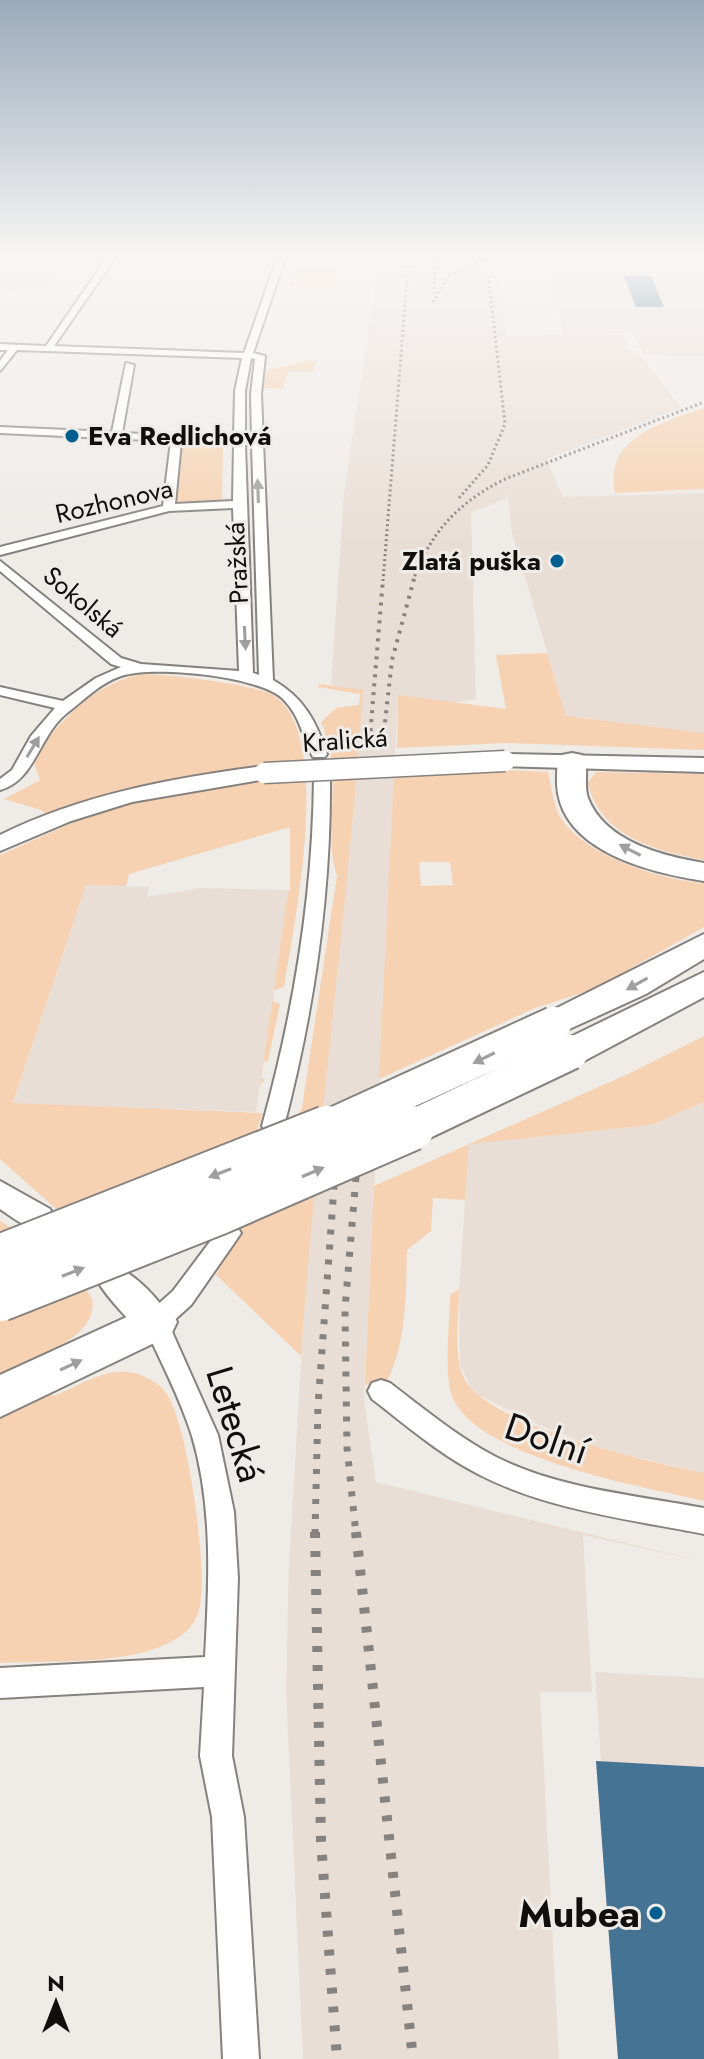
<svg xmlns="http://www.w3.org/2000/svg" width="704" height="2059" viewBox="0 0 704 2059" font-family="Jost,sans-serif">
  <style>
    .built { fill: #e9ded6 }
    .green { fill: #f6d2b2; fill-rule: evenodd }
    .building { fill: #457393 }
    .lines { fill: none; stroke-linecap: round; stroke-linejoin: round }
    .minor-casing { stroke: #85817e; stroke-width: 4 }
    .tertiary-casing { stroke: #85817e; stroke-width: 4 }
    .secondary-casing { stroke: #85817e; stroke-width: 4 }
    .motorway-casing { stroke: #85817e; stroke-width: 4 }
    .minor { fill: #fff; fill-rule: evenodd }
    .tertiary { fill: #fff; fill-rule: evenodd }
    .secondary { fill: #fff; fill-rule: evenodd }
    .motorway { fill: #fff; fill-rule: evenodd }
    .rail-far3 { stroke: #858280; stroke-width: 3; stroke-dasharray: 2 3; stroke-linecap: butt }
    .rail-far2 { stroke: #858280; stroke-width: 4; stroke-dasharray: 3 6; stroke-linecap: butt }
    .rail-far1 { stroke: #858280; stroke-width: 7; stroke-dasharray: 5 10; stroke-linecap: butt }
    .rail { stroke: #858280; stroke-width: 10; stroke-dasharray: 6 13; stroke-linecap: butt }
    .secondary-bridge-casing { stroke: #85817e; stroke-width: 23; stroke-linecap: butt }
    .motorway-bridge-far1-casing { stroke: #85817e; stroke-width: 38; stroke-linecap: butt }
    .motorway-bridge-casing { stroke: #85817e; stroke-width: 48; stroke-linecap: butt }
    .secondary-bridge { stroke: #fff; stroke-width: 20 }
    .motorway-bridge-far1 { stroke: #fff; stroke-width: 34 }
    .motorway-bridge { stroke: #fff; stroke-width: 44 }
    .oneway { fill: #9f9f9f }
    .poi-dot { fill: #005f8f; stroke: #efebe7; stroke-width: 3 }
    .labels { text-anchor: middle; dominant-baseline: central; stroke-width: 6; stroke-linejoin: round; paint-order: stroke }
    .far-poi-label { font-size: 26px; font-weight: bold; fill: #100f0e; stroke: #efebe7; text-anchor: start }
    .far-street-label { font-size: 26px; fill: #100f0e; stroke: #efebe7 }
    .near-street-label { font-size: 38px; fill: #100f0e; stroke: #efebe7 }
    .near-poi-label { font-size: 38px; font-weight: bold; fill: #100f0e; stroke: #efebe7; text-anchor: end }
  </style>
  <rect width="100%" height="100%" fill="#efebe7"/>
  <!-- built -->
  <g class="built">
    <polygon points="73,255 44,292 0,291 0,258"/>
    <polygon points="380,255 463,255 463,261 498,271 507,336 564,335 545,255 688,255 704,261 704,357 644,355 633,332 599,334 624,335 629,351 638,351 681,408 546,459 563,497 704,493 704,733 566,716 512,533 508,498 471,512 476,699 451,703 398,696 364,1399 376,1482 704,1562 583,1535 592,1692 540,1692 559,2059 303,2059 286,1690 289,1563 310,1214 363,691 331,685 344,493"/>
    <polygon points="86,885 149,887 147,897 200,888 290,890 256,1112 13,1104"/>
    <polygon points="704,1102 704,1473 600,1449 534,1423 473,1392 460,1364 459,1290 469,1143 651,1125"/>
    <polygon points="595,1672 704,1678 704,2059 618,2059 596,1761 601,1761"/>
  </g>
  <!-- green -->
  <g class="green">
    <polygon points="302,255 334,255 330,257 340,259 334,289 289,286 298,258 315,257"/>
    <polygon points="306,361 316,361 314,371 288,371 283,389 263,388 268,370"/>
    <path d="M704,408V489L615,493C604,437 662,423 704,408Z"/>
    <polygon points="183,444 223,447 222,502 176,503"/>
    <polygon points="547,653 566,716 704,733 704,750 506,743 397,748 398,695 506,709 496,655"/>
    <path d="M145,674C169,675 259,684 276,697C333,739 294,925 284,987L274,990L272,1001L280,1004L268,1061L263,1062L261,1078L265,1079L260,1086L288,892H290V827L129,874L126,886L86,885L13,1103L263,1113L245,1163L74,1225L0,1159V855L65,826L41,810L4,799L40,780L33,760C57,722 97,680 145,674Z"/>
    <path d="M319,684L363,690C348,913 316,1133 301,1356L216,1275L238,1232L268,1191L302,1107L337,876C321,825 346,778 321,722L336,708L359,705L360,694L318,687Z"/>
    <path d="M506,770L548,772C551,785 553,803 559,815C581,855 661,880 704,883V927L594,989L535,1008L379,1079L394,773ZM419,862H450L453,885L421,886Z"/>
    <path d="M596,772L704,774V860C657,851 600,837 588,783Z"/>
    <path d="M704,1036V1102L651,1125L469,1144L465,1200L433,1198L431,1231L407,1250C406,1295 407,1352 381,1391L365,1384L374,1186L628,1074Z"/>
    <path d="M0,1221C26,1237 82,1274 93,1302C93,1334 57,1347 32,1359L53,1396C76,1388 101,1369 127,1372C140,1373 155,1380 164,1390C187,1416 206,1561 201,1597C200,1612 195,1625 183,1634C141,1667 53,1660 0,1663Z"/>
    <path d="M459,1289C459,1315 453,1352 463,1376C483,1425 653,1463 704,1473V1501C644,1487 470,1457 451,1393C444,1367 450,1322 450,1295Z"/>
  </g>
  <!-- building -->
  <g class="building">
    <polygon points="624,276 651,276 664,307 636,307"/>
    <polygon points="596,1761 704,1767 704,2059 618,2059"/>
  </g>
  <g class="lines">
    <defs>
      <g id="minor">
        <path d="M109,255H117L54,346L244,353L278,255H286L253,353L265,356L261,394L273,680C304,698 316,721 327,754L325,757H313C302,737 301,716 282,698C258,676 153,665 121,676C100,683 83,701 67,713C39,735 35,781 0,790V779L12,770L31,736L55,708L0,695V687L63,701L96,678L121,667L111,664L0,571V561L121,658L141,664L239,671L233,508L169,511L0,555V547L163,506L171,441L0,433V427L112,432L126,363L134,365L122,433L234,438L235,391L242,358L17,350L0,371V361L8,350H0V344L46,346ZM251,358L255,359L251,394L252,439L245,438V391ZM181,442L234,444L233,501L175,504ZM245,445H252L259,675L253,673Z"/>
        <path d="M322,772L330,777C331,896 314,1011 284,1126L281,1131H265L262,1126C294,1011 313,896 314,777Z"/>
        <path d="M229,1224L237,1227L241,1233L237,1239L191,1305L169,1325L218,1435L234,1512L238,1578L232,1756L244,1817L259,2059H223L212,1817L200,1756L204,1687L0,1698V1668L205,1657C209,1583 213,1507 192,1436C180,1397 159,1359 143,1322L146,1315L173,1291L221,1227Z"/>
        <path d="M381,1380L390,1383C424,1409 458,1437 496,1457C560,1489 635,1495 704,1508V1534C628,1519 548,1510 478,1474C439,1454 406,1425 372,1399L368,1391L372,1383Z"/>
      </g>
      <polygon id="tertiary" points="0,255 7,255 0,259"/>
      <g id="secondary">
        <polygon points="505,754 704,758 704,772 497,766 494,761 497,756"/>
        <path d="M264,766L272,768L275,773L272,778L132,802L71,821L0,851V835C83,794 173,778 264,766Z"/>
        <path d="M0,1181L50,1209L55,1218L50,1227C30,1233 17,1220 0,1209Z"/>
        <path d="M114,1266C136,1274 162,1302 172,1322L167,1332C166,1333 156,1336 154,1336C139,1336 104,1293 97,1280L102,1270Z"/>
      </g>
      <g id="motorway">
        <path d="M572,753L582,755C590,767 583,784 588,798C605,842 663,856 704,863V881C652,873 561,852 557,785C557,775 556,763 562,755Z"/>
        <polygon points="704,934 704,959 646,994 554,1036 541,1032 536,1024 541,1016"/>
        <polygon points="704,972 704,997 584,1061 571,1064 558,1061 553,1052 558,1043"/>
        <polygon points="155,1304 171,1309 177,1322 171,1335 0,1417 0,1375"/>
      </g>
    </defs>
    <!-- minor casing -->
    <use href="#minor" class="minor-casing"/>
    <!-- tertiary casing -->
    <use href="#tertiary" class="tertiary-casing"/>
    <!-- secondary casing -->
    <use href="#secondary" class="secondary-casing"/>
    <!-- motorway casing -->
    <use href="#motorway" class="motorway-casing"/>
    <!-- minor -->
    <use href="#minor" class="minor"/>
    <!-- tertiary -->
    <use href="#tertiary" class="tertiary"/>
    <!-- secondary -->
    <use href="#secondary" class="secondary"/>
    <!-- motorway -->
    <use href="#motorway" class="motorway"/>
    <!-- rail-far3 -->
    <g class="rail-far3">
      <polyline points="434,294 435,255"/>
      <polyline points="433,302 448,276 495,255"/>
      <polyline points="459,498 488,465 505,424 488,273"/>
      <polyline points="383,581 409,255"/>
      <path d="M413,581C430,532 459,502 505,479L704,402"/>
    </g>
    <!-- rail-far2 -->
    <g class="rail-far2">
      <polyline points="369,749 383,579"/>
      <polyline points="382,749 392,660 414,579"/>
    </g>
    <!-- rail-far1 -->
    <g class="rail-far1">
      <polyline points="356,1177 345,1309 347,1448 356,1534"/>
      <polyline points="315,1534 318,1405 334,1187"/>
    </g>
    <!-- rail -->
    <g class="rail">
      <polyline points="315,1532 321,1841 337,2059"/>
      <polyline points="356,1532 413,2059"/>
    </g>
    <defs>
      <polyline id="secondary-bridge" points="264,773 505,761"/>
      <g id="motorway-bridge-far1">
        <polyline points="322,1130 554,1024"/>
        <polyline points="407,1130 571,1052"/>
      </g>
      <g id="motorway-bridge">
        <polyline points="0,1257 327,1128"/>
        <polyline points="0,1299 217,1213 412,1128"/>
      </g>
    </defs>
    <!-- secondary-bridge casing -->
    <use href="#secondary-bridge" class="secondary-bridge-casing"/>
    <!-- motorway-bridge-far1 casing -->
    <use href="#motorway-bridge-far1" class="motorway-bridge-far1-casing"/>
    <!-- motorway-bridge casing -->
    <use href="#motorway-bridge" class="motorway-bridge-casing"/>
    <!-- secondary-bridge -->
    <use href="#secondary-bridge" class="secondary-bridge"/>
    <!-- motorway-bridge-far1 -->
    <use href="#motorway-bridge-far1" class="motorway-bridge-far1"/>
    <!-- motorway-bridge -->
    <use href="#motorway-bridge" class="motorway-bridge"/>
  </g>
  <!-- one-way arrows -->
  <defs><path id="oneway-solid" d="M-6-.8H1V-3.2L6.5 0L1 3.2V.8H-6Z" transform="scale(2)"/></defs>
  <g class="oneway">
    <use href="#oneway-solid" transform="translate(258 491) rotate(-92)"/>
    <use href="#oneway-solid" transform="translate(245 638) rotate(87)"/>
    <use href="#oneway-solid" transform="translate(33 747) rotate(-59)"/>
    <use href="#oneway-solid" transform="translate(630 850) rotate(-153)"/>
    <use href="#oneway-solid" transform="translate(637 984) rotate(151)"/>
    <use href="#oneway-solid" transform="translate(484 1058) rotate(154)"/>
    <use href="#oneway-solid" transform="translate(313 1172) rotate(-23)"/>
    <use href="#oneway-solid" transform="translate(220 1173) rotate(159)"/>
    <use href="#oneway-solid" transform="translate(73 1272) rotate(-21)"/>
    <use href="#oneway-solid" transform="translate(71 1365) rotate(-25)"/>
  </g>
  <!-- sky -->
  <linearGradient id="sky" x2="0" y2="1"><stop stop-color="#9aaabb"/><stop offset="0.47" stop-color="#f8f6f4"/><stop offset="1" stop-color="#f8f6f4" stop-opacity="0"/></linearGradient>
  <rect width="704" height="544" fill="url(#sky)"/>
  <!-- markers -->
  <g class="poi-dot">
    <circle cx="72" cy="436" r="8"/>
    <circle cx="557" cy="561" r="8"/>
    <circle cx="656" cy="1913" r="8"/>
  </g>
  <g class="labels">
    <!-- far-poi labels -->
    <g class="far-poi-label">
      <text x="88" y="436">Eva Redlichová</text>
      <text x="541" y="561" text-anchor="end">Zlatá puška</text>
    </g>
    <!-- far-street labels -->
    <g class="far-street-label">
      <text transform="translate(114 501) rotate(-13)">Rozhonova</text>
      <text transform="translate(237 563) rotate(-93)">Pražská</text>
      <text transform="translate(83 602) rotate(40)">Sokolská</text>
      <text transform="translate(345 740) rotate(-4)">Kralická</text>
    </g>
    <!-- near-street labels -->
    <g class="near-street-label">
      <text transform="translate(236 1424) rotate(73)">Letecká</text>
      <text transform="translate(547 1438) rotate(19)">Dolní</text>
    </g>
    <!-- near-poi labels -->
    <g class="near-poi-label">
      <text x="640" y="1913">Mubea</text>
    </g>
  </g>
  <!-- north arrow -->
  <g transform="translate(56 2003)" stroke="#efebe7" stroke-width="6" paint-order="stroke">
  <path d="M0-6L14 30L0 20L-14 30Z" fill="#100f0e"/>
  <text y="-12" font-size="22" font-weight="bold" text-anchor="middle" fill="#100f0e">N</text>
  </g>
</svg>
